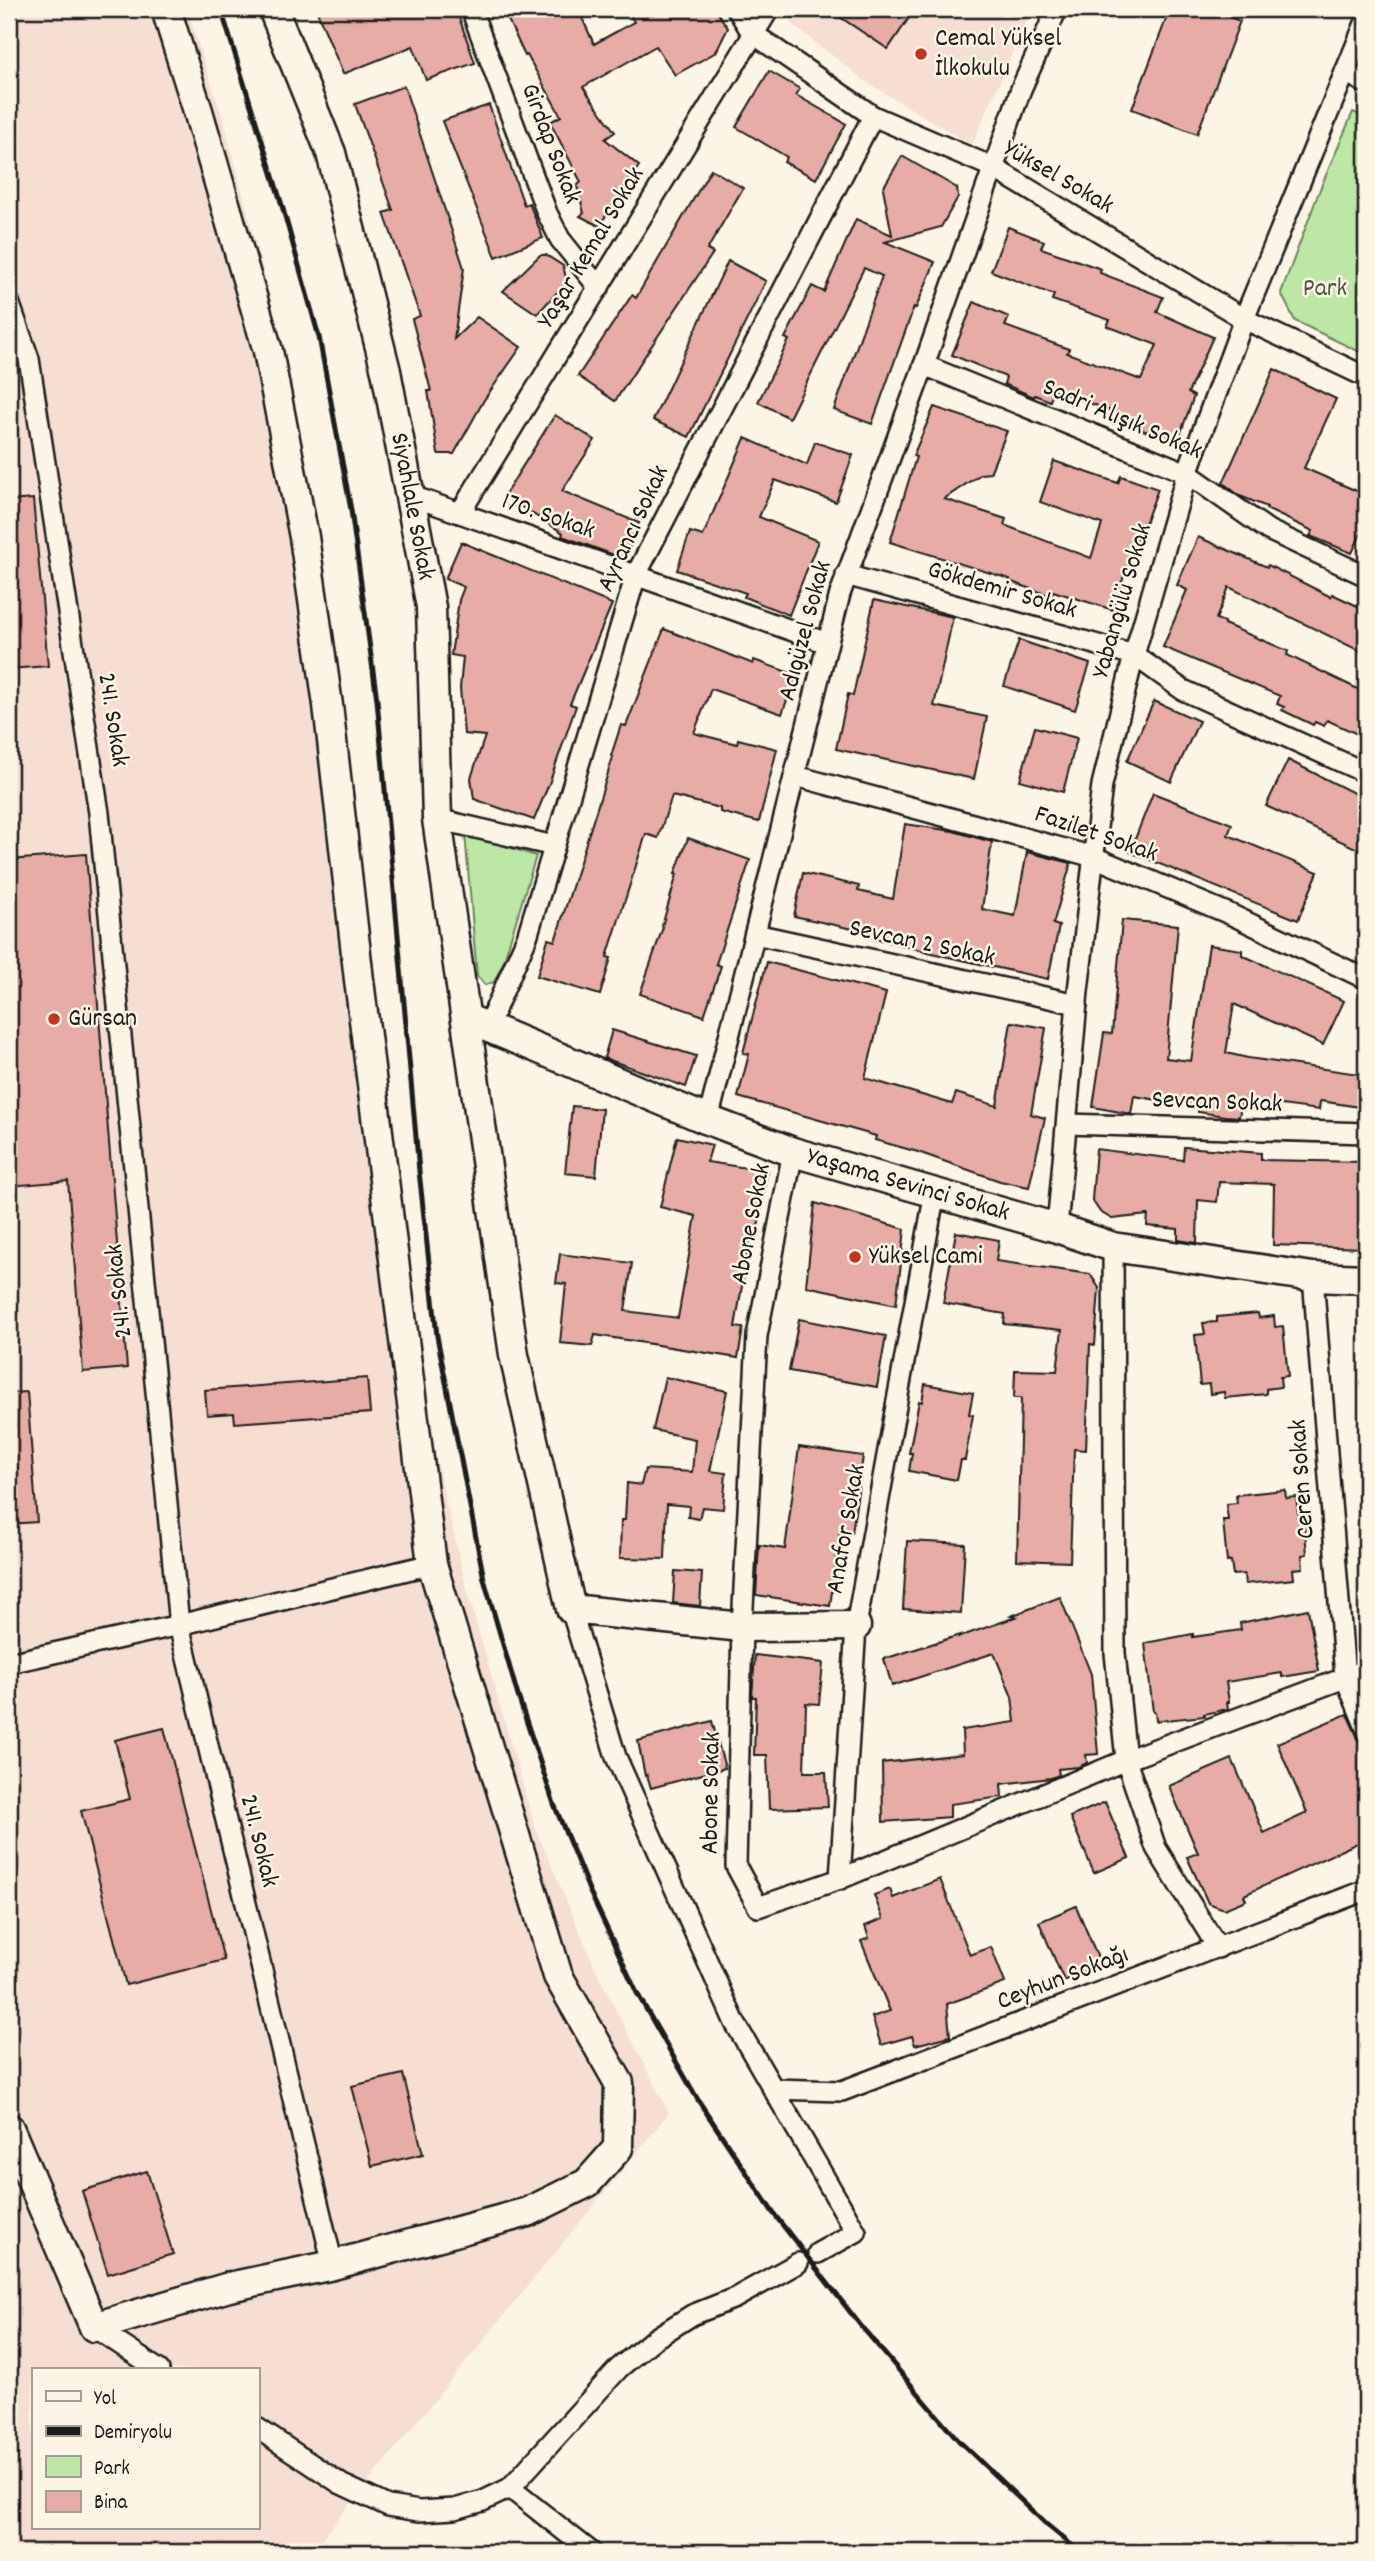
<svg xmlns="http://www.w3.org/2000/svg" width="1375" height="2561" viewBox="0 0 1375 2561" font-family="Dekko,sans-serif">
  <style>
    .built { fill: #f6dfd2; fill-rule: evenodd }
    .park { fill: #bce7a4; stroke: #6c8260; stroke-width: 2 }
    .building { fill: #e7aca5; stroke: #1c1c1c; stroke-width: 2 }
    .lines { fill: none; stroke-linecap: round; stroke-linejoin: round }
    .street-casing { stroke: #1c1c1c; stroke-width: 24 }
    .secondary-casing { stroke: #1c1c1c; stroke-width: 33 }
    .street { stroke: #fcf5e5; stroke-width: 19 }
    .secondary { stroke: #fcf5e5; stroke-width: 28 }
    .rail { stroke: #1c1c1c; stroke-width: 5 }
    .poi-dot { fill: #c8321e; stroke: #fcf5e5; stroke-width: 2.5 }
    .labels { text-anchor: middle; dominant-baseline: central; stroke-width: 5; stroke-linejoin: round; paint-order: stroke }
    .poi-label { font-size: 26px; fill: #1c1c1c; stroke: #fcf5e5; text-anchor: start }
    .street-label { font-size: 26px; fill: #1c1c1c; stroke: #fcf5e5 }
    .park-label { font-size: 26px; fill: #4c5945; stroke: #fcf5e5 }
  </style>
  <rect width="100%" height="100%" fill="#fcf5e5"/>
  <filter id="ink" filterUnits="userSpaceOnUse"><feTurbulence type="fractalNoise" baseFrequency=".0143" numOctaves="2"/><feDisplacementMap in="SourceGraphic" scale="14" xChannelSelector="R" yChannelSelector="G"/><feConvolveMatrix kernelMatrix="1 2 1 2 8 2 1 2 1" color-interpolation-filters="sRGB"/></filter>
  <g filter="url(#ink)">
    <!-- built -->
    <g class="built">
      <path d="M9,9H187L225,125L279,332L315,505L336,653L385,1075L437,1462L468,1594L535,1827L599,1976L669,2113L311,2552H9ZM33,2370H257V2528H33Z"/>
      <polygon points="799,9 1032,9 972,145 869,84 790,23"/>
    </g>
    <!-- park -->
    <g class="park">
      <polygon points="1353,112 1366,118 1366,355 1295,321 1281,293 1320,189"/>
      <polygon points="465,833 536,856 503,963 494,982 485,985 477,976"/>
    </g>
    <!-- building -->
    <g class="building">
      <polygon points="316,9 456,9 475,63 426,80 413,46 343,74"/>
      <polygon points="503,9 578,9 594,44 634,22 627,9 715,9 728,28 716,52 675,75 656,46 583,87 615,132 605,139 639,166 599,226 580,216 584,213 577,186 581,182 550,122 561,116 527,55 525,56"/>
      <polygon points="828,9 915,9 888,49"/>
      <polygon points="1170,9 1207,9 1240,21 1197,134 1132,109"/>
      <polygon points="769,71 800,89 796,95 846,124 816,179 784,162 787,157 736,127"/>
      <polygon points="404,86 464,268 454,339 477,317 521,347 484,400 454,454 438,454 428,391 431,391 412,319 420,316 384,213 393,210 355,104"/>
      <polygon points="489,105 524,205 529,203 543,238 496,257 442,121"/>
      <polygon points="902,156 957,188 958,197 941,227 885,242 935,262 916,308 914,307 872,424 834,410 882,276 864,268 789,418 758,402 789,340 785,338 812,286 824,292 856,219 892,235 883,188"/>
      <polygon points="711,169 743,188 707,250 713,253 615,401 578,376 632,295 636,298"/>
      <polygon points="1008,227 1044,241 1041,248 1101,269 1100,273 1163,297 1157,312 1213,337 1188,393 1194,396 1177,443 1137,428 1139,421 1054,390 1050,401 1035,395 1034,397 1004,384 1006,377 952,355 974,302 1009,317 1005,326 1069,349 1067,353 1141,380 1157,345 1107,326 1110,320 1052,300 1054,295 991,271"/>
      <polygon points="540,255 546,255 563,266 567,282 537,314 503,291"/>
      <polygon points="728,261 766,281 689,437 653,420"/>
      <polygon points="1274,369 1336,399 1304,468 1366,495 1366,523 1352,553 1310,536 1313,531 1266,509 1267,507 1240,496 1223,483"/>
      <polygon points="934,407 1007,431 990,473 981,474 944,499 1006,519 1004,525 1091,558 1102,524 1040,502 1054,461 1118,483 1121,476 1158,489 1139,539 1136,538 1113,610 1053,591 1051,596 1009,581 1010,579 890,542 916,457 913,456"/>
      <polygon points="555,415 595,440 562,491 639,523 625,559 562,536 563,533 504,496"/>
      <polygon points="745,438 807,465 815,442 853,455 836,502 775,480 759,517 818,541 789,615 744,597 746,593 677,570 690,532 703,536"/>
      <polygon points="33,499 48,666 9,669 9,501"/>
      <polygon points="1198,537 1267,567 1268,565 1331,597 1332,594 1366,610 1366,654 1229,587 1216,619 1224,622 1224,624 1288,651 1287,655 1366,693 1366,738 1327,720 1324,726 1315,722 1313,725 1282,710 1284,707 1277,704 1280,696 1163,647 1187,590 1177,585"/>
      <polygon points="461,542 612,604 570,704 576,706 549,784 534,820 474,799 471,778 485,736 464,734 460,688 463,657 451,655 459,600 464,587 445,579"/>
      <polygon points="874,600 953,617 934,706 987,717 974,779 836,749 848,694 853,696"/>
      <polygon points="664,629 753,664 754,660 796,675 782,714 711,689 694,733 737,744 738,739 777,749 759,822 720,812 720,808 672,796 658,838 646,834 607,957 611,958 600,995 537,976 548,939 555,941 613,757 611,756 621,725 626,726"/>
      <polygon points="1019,640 1090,664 1075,710 1004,686"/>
      <polygon points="1154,701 1199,721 1171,782 1127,761"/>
      <polygon points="1035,727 1077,738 1063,792 1020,780"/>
      <polygon points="1288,760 1366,799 1366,853 1266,806"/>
      <polygon points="1153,793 1232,824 1228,835 1318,872 1298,920 1130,852"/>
      <polygon points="905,824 953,831 992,842 982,909 1015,916 1027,852 1071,863 1053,924 1059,926 1048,979 944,956 874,938 875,934 794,916 803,873 859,886 858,891 893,899"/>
      <polygon points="688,838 750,860 716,964 721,966 704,1016 640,994 663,927 662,926 677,874 675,874"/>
      <polygon points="86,854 127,1368 83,1372 68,1181 9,1186 9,860"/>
      <polygon points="1122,920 1178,925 1166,1058 1191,1061 1209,945 1242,950 1242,955 1344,1001 1323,1045 1234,1004 1226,1053 1248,1058 1366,1075 1366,1108 1320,1101 1319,1110 1242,1100 1239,1117 1225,1116 1198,1112 1199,1107 1134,1096 1131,1114 1093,1107 1104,1033 1112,1034"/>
      <polygon points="767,962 886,993 865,1078 952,1104 956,1093 997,1106 1011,1022 1046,1028 1031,1114 1045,1118 1029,1187 1000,1181 918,1152 875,1140 876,1136 738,1097 749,1054 743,1053"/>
      <polygon points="612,1030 696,1056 686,1087 604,1058"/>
      <polygon points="572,1106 602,1109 596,1176 565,1173"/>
      <polygon points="677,1137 712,1145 707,1162 767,1171 758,1228 752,1227 735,1327 743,1328 738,1358 595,1335 592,1346 560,1343 566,1284 556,1283 560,1254 632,1263 625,1311 678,1318 696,1216 660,1207"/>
      <polygon points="1184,1147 1261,1153 1261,1160 1365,1162 1364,1248 1273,1245 1274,1184 1219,1182 1217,1202 1198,1200 1197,1243 1178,1240 1178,1229 1147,1226 1148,1215 1112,1219 1100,1212 1092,1200 1096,1149 1183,1160"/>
      <polygon points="815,1203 905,1229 896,1305 806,1286"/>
      <polygon points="956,1232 999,1240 996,1261 1090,1274 1099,1288 1095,1345 1090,1344 1086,1450 1074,1449 1070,1562 1017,1560 1021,1398 1014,1398 1015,1370 1057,1371 1062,1330 1004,1324 1005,1314 943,1303"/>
      <polygon points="1258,1313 1259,1318 1274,1316 1275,1327 1283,1326 1288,1376 1280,1377 1281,1387 1266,1389 1266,1394 1225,1398 1224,1392 1210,1394 1209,1384 1200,1385 1195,1335 1205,1334 1203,1323 1217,1322 1217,1317"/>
      <polygon points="799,1319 886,1336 877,1387 789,1371"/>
      <polygon points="665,1377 727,1391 710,1471 726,1473 723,1509 702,1507 699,1519 688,1517 689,1506 667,1504 665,1559 620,1558 621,1520 625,1520 627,1483 641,1485 645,1469 692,1472 695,1439 653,1430"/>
      <polygon points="367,1378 370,1413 235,1423 234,1413 207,1415 205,1390"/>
      <polygon points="925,1384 973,1393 969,1414 973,1415 965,1460 961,1460 957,1480 909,1471 912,1453 909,1453 919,1401 922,1402"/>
      <polygon points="27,1392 37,1522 9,1524 9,1393"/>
      <polygon points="799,1447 863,1456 852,1533 840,1532 830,1606 756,1595 759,1545 785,1549"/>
      <polygon points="1285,1490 1286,1498 1296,1497 1298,1513 1303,1512 1307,1554 1302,1555 1303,1568 1293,1569 1294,1579 1245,1584 1244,1574 1233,1575 1231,1561 1227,1562 1223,1520 1228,1520 1226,1504 1237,1503 1236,1495"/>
      <polygon points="907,1541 965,1544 961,1613 903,1609"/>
      <polygon points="675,1571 702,1573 700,1606 673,1603"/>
      <polygon points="1060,1597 1091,1674 1098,1754 1086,1755 1087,1763 1078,1767 1058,1769 1059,1775 1051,1778 1001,1784 1002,1797 950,1804 950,1817 883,1822 882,1763 963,1754 962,1730 1015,1722 1012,1697 994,1653 892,1686 884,1659 960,1635 959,1637 1016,1617 1011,1616"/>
      <polygon points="1308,1609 1319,1671 1282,1677 1282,1673 1226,1682 1229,1702 1227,1702 1228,1709 1204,1714 1205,1716 1156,1721 1155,1712 1153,1712 1145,1643 1193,1634 1193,1637 1241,1630 1240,1623"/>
      <polygon points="755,1655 823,1663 819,1704 806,1703 804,1772 826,1772 828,1807 769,1809 767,1755 754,1755 756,1697 752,1697"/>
      <polygon points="1347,1714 1366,1755 1366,1839 1244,1895 1246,1900 1224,1909 1208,1903 1187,1857 1198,1853 1169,1786 1232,1759 1264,1833 1307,1813 1277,1743"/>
      <polygon points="712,1721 725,1768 651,1788 647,1775 645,1776 638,1741"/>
      <polygon points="164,1728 224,1960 126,1985 81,1811 130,1799 115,1740"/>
      <polygon points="1105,1802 1129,1858 1094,1873 1070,1817"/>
      <polygon points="940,1879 970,1955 991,1947 1005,1983 947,2004 950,2036 915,2045 912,2036 881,2045 872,2017 890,2011 861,1941 869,1938 865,1926 883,1919 874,1895 890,1889 893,1898"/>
      <polygon points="1076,1906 1101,1965 1064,1981 1039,1922"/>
      <polygon points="403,2074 423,2154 372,2166 352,2086"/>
      <polygon points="147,2171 173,2254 108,2274 82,2191"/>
    </g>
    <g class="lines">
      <defs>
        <g id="street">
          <polyline points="471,9 547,213 560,239 599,288"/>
          <polyline points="737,9 752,33 873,116 992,167 1244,319 1366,377"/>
          <polyline points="1345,72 1366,83"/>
          <polyline points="9,302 29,359 99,813 179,1625 333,2265"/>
          <polyline points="924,365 1187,473 1268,530 1366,576"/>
          <polyline points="409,495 827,643"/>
          <polyline points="460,513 769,9"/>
          <polyline points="846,575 1134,655 1183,690 1366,773"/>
          <polyline points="796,776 1094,857 1232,915 1366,979"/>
          <polyline points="437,819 554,846"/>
          <polyline points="755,934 1077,1004"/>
          <polyline points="487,1028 527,937 636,575 873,116"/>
          <polyline points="708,1120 840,594 924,365 1021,89 1057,9"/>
          <polyline points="1067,1124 1366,1133"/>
          <polyline points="793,1152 757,1336 742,1627 736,1866 758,1907 840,1879 1126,1760 1366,1670"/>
          <polyline points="1057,1228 1078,991 1102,785 1134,655 1187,473 1244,319 1366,21"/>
          <polyline points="1113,1247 1115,1653 1126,1760 1156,1848 1218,1948"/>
          <polyline points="1313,1277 1345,1677 1366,1728"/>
          <polyline points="571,1609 616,1757 735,2023 856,2232 818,2253"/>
          <polyline points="9,1663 179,1625 432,1564"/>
          <polyline points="840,1879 856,1626 935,1192"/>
          <polyline points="773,2089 842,2091 1366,1890"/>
          <polyline points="94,2327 159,2370"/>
          <polyline points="257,2428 341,2484 388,2506 419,2511 455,2509 483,2501 510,2488 619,2368 654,2339 692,2315 735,2298 798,2263"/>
          <polyline points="510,2488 591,2552"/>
        </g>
        <g id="secondary">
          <path id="s1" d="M273,9L331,153L386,371L431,607L437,819L514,1355L571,1609L742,1627L856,1626"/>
          <path id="s2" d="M468,1019L708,1120L793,1152L1057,1228L1113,1247L1313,1277L1366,1279"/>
          <polyline points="9,2128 94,2327 229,2287 333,2265 528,2212 587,2183 618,2148 619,2083 558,1976 432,1564 359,980 328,705 304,537 268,351 198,111 166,9"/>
        </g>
      </defs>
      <!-- street casing -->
      <use href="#street" class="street-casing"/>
      <!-- secondary casing -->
      <use href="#secondary" class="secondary-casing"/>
      <!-- street -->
      <use href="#street" class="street"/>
      <!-- secondary -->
      <use href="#secondary" class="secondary"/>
      <!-- rail -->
      <polyline class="rail" points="221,9 281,202 319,337 351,510 377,700 419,1171 437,1336 484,1579 518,1696 554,1804 589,1890 637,1993 698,2100 774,2214 861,2326 959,2441 1047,2525 1080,2552"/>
    </g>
  </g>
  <!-- markers -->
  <g class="poi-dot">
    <circle cx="921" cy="54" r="7"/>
    <circle cx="54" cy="1019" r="7"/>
    <circle cx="855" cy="1257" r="7"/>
  </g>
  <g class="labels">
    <!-- poi labels -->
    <g class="poi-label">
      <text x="935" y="39">Cemal Yüksel<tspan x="935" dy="30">İlkokulu</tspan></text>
      <text x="68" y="1019">Gürsan</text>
      <text x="869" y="1257">Yüksel Cami</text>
    </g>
    <!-- street labels -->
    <g class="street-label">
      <text transform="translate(550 144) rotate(69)">Girdap Sokak</text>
      <text transform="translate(1058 178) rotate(30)">Yüksel Sokak</text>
      <text transform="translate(592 248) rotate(-59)">Yaşar Kemal Sokak</text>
      <text transform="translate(1122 420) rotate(23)">Sadri Alışık Sokak</text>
      <text stroke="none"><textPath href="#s1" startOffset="518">Siyahlale Sokak</textPath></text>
      <text transform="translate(548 517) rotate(19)">170. Sokak</text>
      <text transform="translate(634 529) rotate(-65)">Ayrancı Sokak</text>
      <text transform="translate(1002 591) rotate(16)">Gökdemir Sokak</text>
      <text transform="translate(1123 601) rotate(-74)">Yabangülü Sokak</text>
      <text transform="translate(806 631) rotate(-75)">Adıgüzel Sokak</text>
      <text transform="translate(112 720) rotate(81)">241. Sokak</text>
      <text transform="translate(1096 835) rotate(19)">Fazilet Sokak</text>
      <text transform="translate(922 944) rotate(12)">Sevcan 2 Sokak</text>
      <text transform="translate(1217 1103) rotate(2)">Sevcan Sokak</text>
      <text stroke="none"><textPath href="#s2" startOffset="471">Yaşama Sevinci Sokak</textPath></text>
      <text transform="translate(752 1224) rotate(-79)">Abone Sokak</text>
      <text transform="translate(120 1291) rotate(-96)">241. Sokak</text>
      <text transform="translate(1303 1479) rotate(-94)">Ceren Sokak</text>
      <text transform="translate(847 1529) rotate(-80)">Anafor Sokak</text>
      <text transform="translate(712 1793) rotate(-89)">Abone Sokak</text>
      <text transform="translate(258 1841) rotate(76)">241. Sokak</text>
      <text transform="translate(1063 1979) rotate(-21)">Ceyhun Sokağı</text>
    </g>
    <!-- park labels -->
    <g class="park-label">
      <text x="1325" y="289">Park</text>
    </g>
  </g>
  <!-- margin -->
  <rect width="1375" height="2561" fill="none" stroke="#fcf5e5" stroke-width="35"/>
  <rect x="18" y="18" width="1340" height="2526" fill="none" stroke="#1c1c1c" stroke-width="2.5" filter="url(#ink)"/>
  <!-- legend -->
  <rect x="32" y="2368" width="228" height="161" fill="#fcf5e5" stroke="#a29e95" stroke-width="2"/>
  <rect x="46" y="2391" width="35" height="10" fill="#fcf5e5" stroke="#a29e95" stroke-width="2"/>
  <text x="94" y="2404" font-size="21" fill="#1c1c1c">Yol</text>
  <rect x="46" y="2426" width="35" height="10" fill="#1c1c1c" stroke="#a29e95" stroke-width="2"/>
  <text x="94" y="2438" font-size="21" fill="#1c1c1c">Demiryolu</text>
  <rect x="46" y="2456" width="35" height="21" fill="#bce7a4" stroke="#a29e95" stroke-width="2"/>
  <text x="94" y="2474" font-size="21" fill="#1c1c1c">Park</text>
  <rect x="46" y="2491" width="35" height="21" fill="#e7aca5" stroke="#a29e95" stroke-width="2"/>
  <text x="94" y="2508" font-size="21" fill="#1c1c1c">Bina</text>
</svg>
